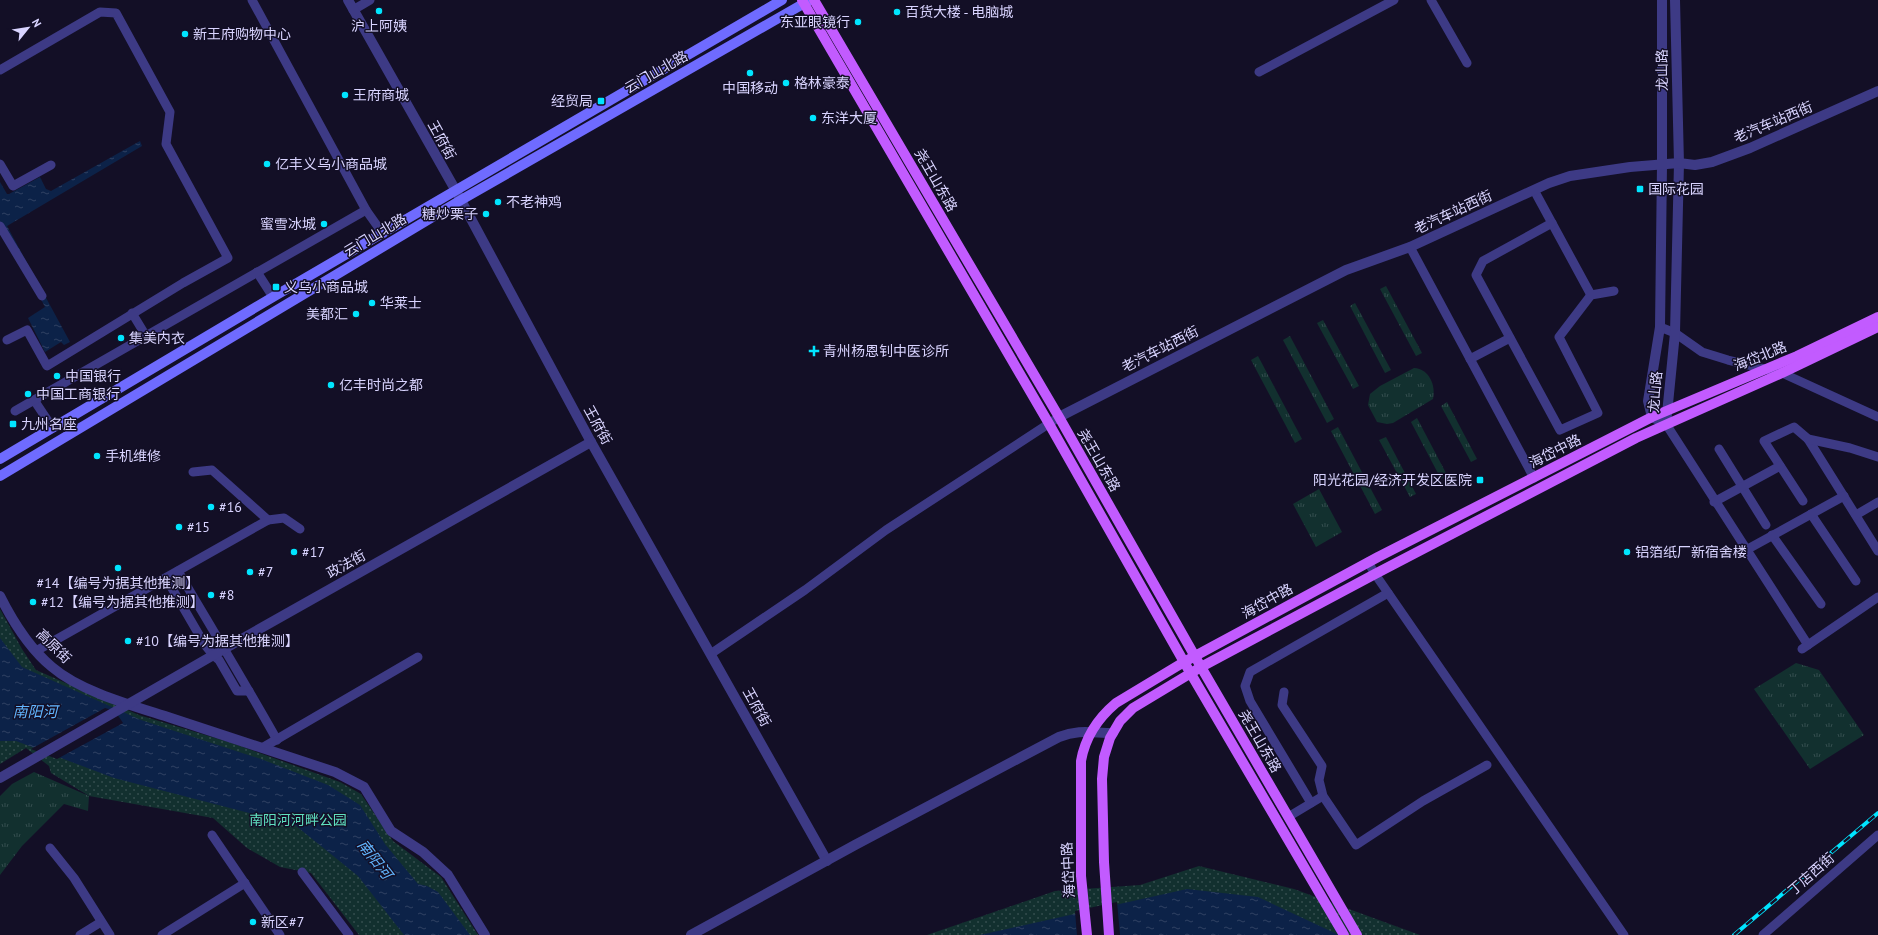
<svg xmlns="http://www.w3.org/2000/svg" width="1878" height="935" viewBox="0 0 1878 935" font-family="'PT Sans','Noto Sans SC',sans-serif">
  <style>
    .grass { fill: url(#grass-tufts) }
    .park { fill: url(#park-dots) }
    .water { fill: url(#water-ripples) }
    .pier { fill: #130f26 }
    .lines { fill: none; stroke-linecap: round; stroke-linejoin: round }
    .minor { stroke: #3d3a85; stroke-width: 9 }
    .tertiary { stroke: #3d3a85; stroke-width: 10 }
    .secondary { stroke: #6f6bff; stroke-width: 10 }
    .primary { stroke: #c25bff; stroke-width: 10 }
    .rail-casing { stroke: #00e5ff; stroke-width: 4 }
    .rail { stroke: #130f26; stroke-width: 2.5; stroke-dasharray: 8; stroke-linecap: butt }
    .poi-dot { fill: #00e5ff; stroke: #130f26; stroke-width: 1.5 }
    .labels { text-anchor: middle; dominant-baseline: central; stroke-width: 3; stroke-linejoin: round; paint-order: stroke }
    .poi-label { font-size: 14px; fill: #d9d4ff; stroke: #130f26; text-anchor: start }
    .street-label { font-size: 14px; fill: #d9d4ff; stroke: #130f26 }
    .park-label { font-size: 14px; fill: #5fe0c0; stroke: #130f26 }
    .water-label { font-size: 15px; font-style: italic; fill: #62b6ff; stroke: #130f26 }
  </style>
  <defs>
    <pattern id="grass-tufts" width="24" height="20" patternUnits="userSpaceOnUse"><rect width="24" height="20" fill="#12302f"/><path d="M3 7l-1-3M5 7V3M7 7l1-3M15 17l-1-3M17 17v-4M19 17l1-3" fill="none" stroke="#344d4e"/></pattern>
    <pattern id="park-dots" width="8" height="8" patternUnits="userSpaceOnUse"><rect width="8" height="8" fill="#12302f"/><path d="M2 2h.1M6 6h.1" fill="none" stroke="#344d4e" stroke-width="1.8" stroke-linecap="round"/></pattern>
    <pattern id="water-ripples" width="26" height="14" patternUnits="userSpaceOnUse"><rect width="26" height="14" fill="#0c2248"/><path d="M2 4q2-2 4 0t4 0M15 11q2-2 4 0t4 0" fill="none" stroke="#2f4163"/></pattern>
  </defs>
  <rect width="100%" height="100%" fill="#130f26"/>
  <!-- grass -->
  <g class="grass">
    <polygon points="1386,286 1422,353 1416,356 1380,289"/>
    <polygon points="1355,303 1391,370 1385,373 1350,306"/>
    <polygon points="1323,320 1359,386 1353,389 1317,323"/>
    <polygon points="1290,336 1334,419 1327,423 1283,340"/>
    <polygon points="1258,356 1302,439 1295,443 1251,360"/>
    <path d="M1414,368C1429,369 1436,385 1433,399L1393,423L1387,424L1377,422L1368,405L1370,394L1380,386Z"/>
    <polygon points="1447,402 1477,459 1471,462 1441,406"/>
    <polygon points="1417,418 1447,475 1441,479 1411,422"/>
    <polygon points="1338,427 1382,510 1375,514 1331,431"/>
    <polygon points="1386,437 1416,494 1410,497 1379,440"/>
    <polygon points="1319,489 1342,532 1316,547 1293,504"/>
    <polygon points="1796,663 1819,670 1864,735 1810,769 1754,689"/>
    <polygon points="34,772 89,796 88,811 64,804 22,846 0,875 0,796 12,784"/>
  </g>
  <!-- park -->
  <g class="park">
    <polygon points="0,609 22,649 36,670 139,715 232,743 340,782 361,794 393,841 441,877 478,935 359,935 311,873 280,867 247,848 213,818 89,796 51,773 49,766 26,748 0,764"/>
    <polygon points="1199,866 1294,889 1420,935 927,935 1055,891 1140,885"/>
  </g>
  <!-- water -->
  <g class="water">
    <polygon points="140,141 142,146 7,226 70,342 64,345 61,342 45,352 28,318 45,307 0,222 0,182 7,194 9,194 40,177 46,189 51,191"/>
    <polygon points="0,638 22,667 141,720 261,759 328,785 360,805 385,844 418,884 427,886 438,892 470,935 404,935 358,876 295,825 114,778 16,741 0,741"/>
    <polygon points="1187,889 1258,897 1339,935 980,935"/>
  </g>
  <!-- pier -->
  <g class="pier">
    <polygon points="105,708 115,711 123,723 57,759 31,749"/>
    <polygon points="1117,902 1120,935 1077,935 1075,911"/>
  </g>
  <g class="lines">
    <!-- minor -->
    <g class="minor">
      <polyline points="252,0 366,210 383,234"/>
      <polyline points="1431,0 1467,63"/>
      <polyline points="353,10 370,0"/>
      <polyline points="0,70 100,12 116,13 170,112 166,144 228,258 183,283 47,366 27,330 7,340"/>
      <polyline points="1259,72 1394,0"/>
      <polyline points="0,164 13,186 51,165"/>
      <polyline points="1534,190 1591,295"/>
      <polyline points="1552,223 1483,261 1476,275 1560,430 1598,413 1559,337 1591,295 1614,291"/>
      <polyline points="0,226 42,296"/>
      <polyline points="1410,247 1534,478"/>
      <polyline points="257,272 273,297"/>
      <polyline points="132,313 146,336"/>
      <polyline points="1660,327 1675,333 1702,352 1728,360 1782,373 1878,417"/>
      <polyline points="1470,359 1510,338"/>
      <polyline points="34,400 52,427"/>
      <polyline points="15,411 366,210"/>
      <polyline points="1666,424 1808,645"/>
      <polyline points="1808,439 1878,551"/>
      <polyline points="1719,449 1766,525"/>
      <polyline points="193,472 212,470 268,520 284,518 300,529"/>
      <polyline points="1803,501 1764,441 1794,427 1808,439 1850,448 1878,457"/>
      <polyline points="1714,502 1780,466"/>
      <polyline points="1811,514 1856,581"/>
      <polyline points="1856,515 1878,502"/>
      <polyline points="1772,535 1821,604"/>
      <polyline points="1746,550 1844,496"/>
      <polyline points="1368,562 1375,574 1624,935"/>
      <path d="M178,571C211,627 245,683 277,740"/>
      <polyline points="166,578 205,645 213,655 219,660 237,691 249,691"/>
      <polyline points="1802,649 1878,597"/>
      <polyline points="36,651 268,520"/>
      <polyline points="712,653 805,590 886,530 1059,417"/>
      <polyline points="1284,692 1282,705 1322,766 1319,780 1323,796 1356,845 1423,801 1487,765"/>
      <polyline points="262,748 418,657"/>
      <polyline points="1311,803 1250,701 1245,686 1250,672 1388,593"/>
      <polyline points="1288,817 1323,796"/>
      <polyline points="212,835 280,935"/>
      <polyline points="50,848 74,878 110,935"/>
      <polyline points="302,872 349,935"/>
      <polyline points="80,935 101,922"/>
      <polyline points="162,935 245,883"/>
      <polyline points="1763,935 1878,835"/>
    </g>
    <!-- tertiary -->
    <g class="tertiary">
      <polyline points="348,0 456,191 591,442 827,861"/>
      <polyline points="1662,0 1662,165 1660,327 1648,401 1652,417 1666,424 1675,333 1679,163 1675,0"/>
      <polyline points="1059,417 1346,270 1410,247 1549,183 1570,176 1630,167 1679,163 1695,165 1712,162 1750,148 1878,91"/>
      <path d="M0,596C13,622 29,648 52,667C81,692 134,706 171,718C225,736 280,754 335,772L364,787L391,831L423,852L448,875L485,935"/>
      <polyline points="0,778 224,649 591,442"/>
      <path d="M691,935L855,845L1059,737C1079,729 1092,733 1113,733"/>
    </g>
    <!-- secondary -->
    <g class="secondary">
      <polyline points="0,459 273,297 782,0"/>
      <polyline points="0,476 461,200 810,0"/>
    </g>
    <!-- primary -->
    <g class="primary">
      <polyline points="802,0 1048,422 1184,662 1344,935"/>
      <polyline points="814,0 1059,417 1201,667 1357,935"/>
      <path d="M1087,935L1081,876V761C1085,738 1097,719 1116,703L1184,662L1378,557L1652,417L1797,356L1878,317"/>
      <polyline points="1109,935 1104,862 1102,779 1104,757 1110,738 1120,721 1133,708 1201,667 1375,574 1636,438 1782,373 1878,327"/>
    </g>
    <defs>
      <polyline id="rail" points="1734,935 1878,813"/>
    </defs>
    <!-- rail casing -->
    <use href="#rail" class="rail-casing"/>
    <!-- rail -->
    <use href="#rail" class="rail"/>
  </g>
  <!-- markers -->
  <g class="poi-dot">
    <circle cx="379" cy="11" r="4"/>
    <circle cx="897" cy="12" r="4"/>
    <circle cx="858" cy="22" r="4"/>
    <circle cx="185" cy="34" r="4"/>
    <circle cx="750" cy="73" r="4"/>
    <circle cx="786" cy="83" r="4"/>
    <circle cx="345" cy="95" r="4"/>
    <rect x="597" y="97" width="8" height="8" rx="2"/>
    <circle cx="813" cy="118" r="4"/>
    <circle cx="267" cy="164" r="4"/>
    <rect x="1636" y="185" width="8" height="8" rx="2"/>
    <circle cx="498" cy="202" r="4"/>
    <circle cx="486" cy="214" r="4"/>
    <circle cx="324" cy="224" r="4"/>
    <rect x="272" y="283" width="8" height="8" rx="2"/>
    <circle cx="372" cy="303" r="4"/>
    <circle cx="356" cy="314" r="4"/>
    <circle cx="121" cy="338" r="4"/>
    <path d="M812 345h4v4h4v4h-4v4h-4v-4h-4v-4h4z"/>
    <circle cx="57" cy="376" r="4"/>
    <circle cx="331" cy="385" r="4"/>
    <circle cx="28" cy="394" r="4"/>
    <rect x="9" y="420" width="8" height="8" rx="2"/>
    <circle cx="97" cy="456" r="4"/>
    <rect x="1476" y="476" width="8" height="8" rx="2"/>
    <circle cx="211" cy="507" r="4"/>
    <circle cx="179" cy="527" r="4"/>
    <circle cx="294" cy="552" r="4"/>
    <circle cx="1627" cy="552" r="4"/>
    <circle cx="118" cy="568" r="4"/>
    <circle cx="250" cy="572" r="4"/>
    <circle cx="211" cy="595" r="4"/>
    <circle cx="33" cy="602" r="4"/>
    <circle cx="128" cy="641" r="4"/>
    <circle cx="253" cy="922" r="4"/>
  </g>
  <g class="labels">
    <!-- poi labels -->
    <g class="poi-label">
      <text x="905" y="12">百货大楼 - 电脑城</text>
      <text x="850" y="22" text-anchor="end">东亚眼镜行</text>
      <text x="379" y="26" text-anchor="middle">沪上阿姨</text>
      <text x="193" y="34">新王府购物中心</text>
      <text x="794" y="83">格林豪泰</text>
      <text x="750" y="88" text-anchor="middle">中国移动</text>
      <text x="353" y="95">王府商城</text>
      <text x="593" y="101" text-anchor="end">经贸局</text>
      <text x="821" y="118">东洋大厦</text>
      <text x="275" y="164">亿丰义乌小商品城</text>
      <text x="1648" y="189">国际花园</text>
      <text x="506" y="202">不老神鸡</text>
      <text x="478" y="214" text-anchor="end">糖炒栗子</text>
      <text x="316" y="224" text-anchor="end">蜜雪冰城</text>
      <text x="284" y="287">义乌小商品城</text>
      <text x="380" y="303">华莱士</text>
      <text x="348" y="314" text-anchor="end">美都汇</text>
      <text x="129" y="338">集美内衣</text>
      <text x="823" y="351">青州杨恩钊中医诊所</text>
      <text x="65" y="376">中国银行</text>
      <text x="339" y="385">亿丰时尚之都</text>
      <text x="36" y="394">中国工商银行</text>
      <text x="21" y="424">九州名座</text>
      <text x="105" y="456">手机维修</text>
      <text x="1472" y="480" text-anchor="end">阳光花园/经济开发区医院</text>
      <text x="219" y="507">#16</text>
      <text x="187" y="527">#15</text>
      <text x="302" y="552">#17</text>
      <text x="1635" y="552">铝箔纸厂新宿舍楼</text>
      <text x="258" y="572">#7</text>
      <text x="118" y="583" text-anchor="middle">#14【编号为据其他推测】</text>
      <text x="219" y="595">#8</text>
      <text x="41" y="602">#12【编号为据其他推测】</text>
      <text x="136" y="641">#10【编号为据其他推测】</text>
      <text x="261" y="922">新区#7</text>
    </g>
    <!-- street labels -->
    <g class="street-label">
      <text transform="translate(1662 70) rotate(-91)">龙山路</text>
      <text transform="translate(656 72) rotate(-30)">云门山北路</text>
      <text transform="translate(1773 122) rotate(-23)">老汽车站西街</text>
      <text transform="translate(442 140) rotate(61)">王府街</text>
      <text transform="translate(936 180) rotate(60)">尧王山东路</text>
      <text transform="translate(1453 212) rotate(-25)">老汽车站西街</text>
      <text transform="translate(375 235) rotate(-31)">云门山北路</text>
      <text transform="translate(1160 349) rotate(-27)">老汽车站西街</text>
      <text transform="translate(1760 356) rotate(-22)">海岱北路</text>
      <text transform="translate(1655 392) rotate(-85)">龙山路</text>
      <text transform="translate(598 425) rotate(61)">王府街</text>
      <text transform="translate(1555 451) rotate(-27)">海岱中路</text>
      <text transform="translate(1099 460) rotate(60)">尧王山东路</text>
      <text transform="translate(346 564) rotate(-29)">政法街</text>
      <text transform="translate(1267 601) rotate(-29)">海岱中路</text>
      <text transform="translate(54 646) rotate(44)">高原街</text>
      <text transform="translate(757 707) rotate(61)">王府街</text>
      <text transform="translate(1260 741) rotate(60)">尧王山东路</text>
      <text transform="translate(1068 870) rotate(-93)">海岱中路</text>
      <text transform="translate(1811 874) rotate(-41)">丁店西街</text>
    </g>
    <!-- park labels -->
    <g class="park-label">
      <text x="298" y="820">南阳河河畔公园</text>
    </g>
    <!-- water labels -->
    <g class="water-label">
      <text x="35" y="711">南阳河</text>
      <text transform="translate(375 859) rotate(52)">南阳河</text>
    </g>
  </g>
  <!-- north arrow -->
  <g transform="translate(28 28) rotate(60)" stroke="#130f26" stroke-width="3" paint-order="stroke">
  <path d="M0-3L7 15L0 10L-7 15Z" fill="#d9d4ff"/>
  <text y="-6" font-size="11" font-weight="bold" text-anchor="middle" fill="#d9d4ff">N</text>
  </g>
</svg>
